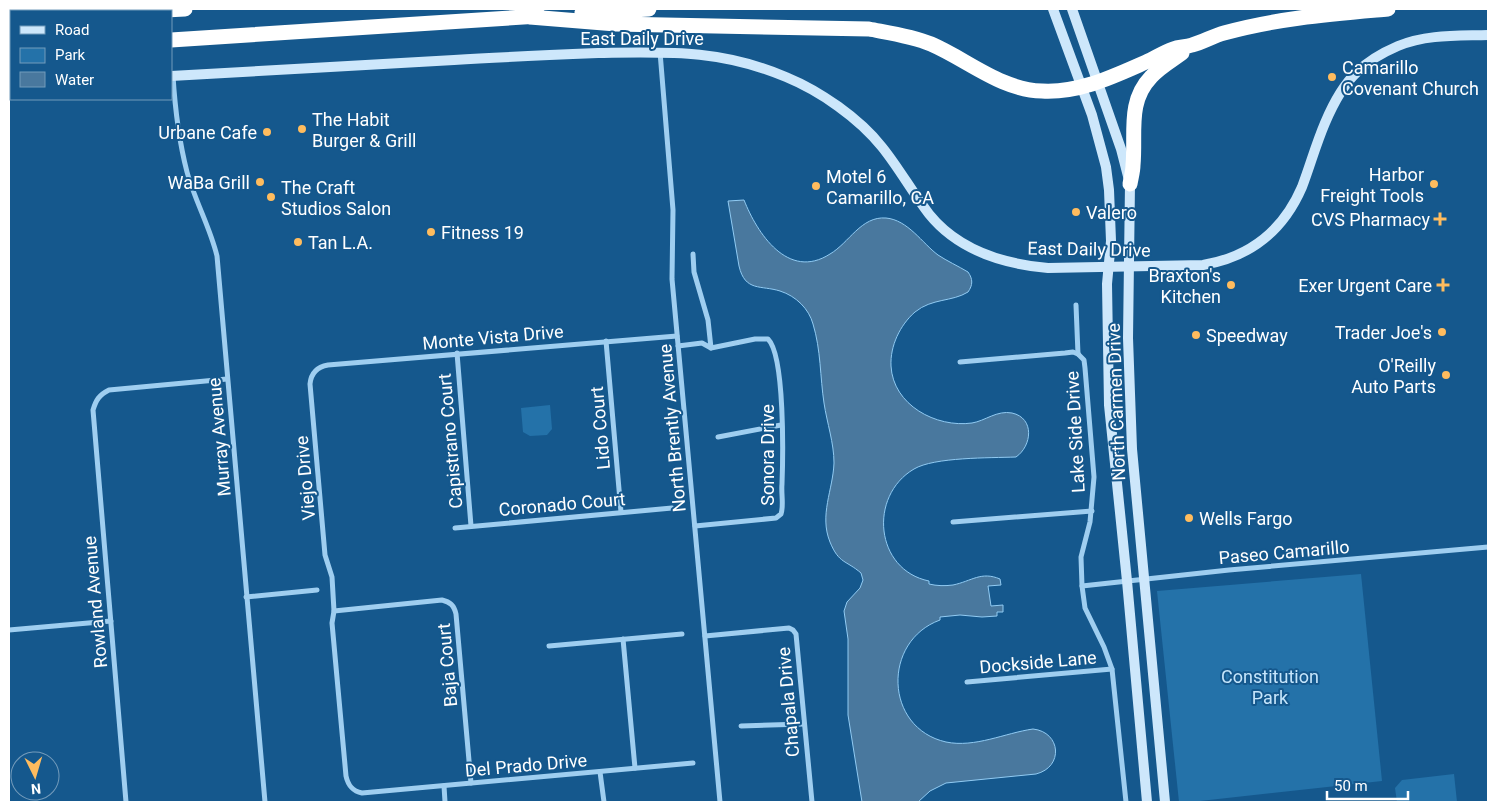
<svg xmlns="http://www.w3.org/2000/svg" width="1497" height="811" viewBox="0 0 1497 811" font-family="Roboto,sans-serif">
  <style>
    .green { fill: #2472a9 }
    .water { fill: #49789e; stroke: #91cbf3 }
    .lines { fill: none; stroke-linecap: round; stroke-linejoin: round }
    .minor { stroke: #9fcef0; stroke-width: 5 }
    .secondary { stroke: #cde7fb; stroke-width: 10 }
    .motorway { stroke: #fff; stroke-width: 15 }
    .poi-dot { fill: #ffbc5e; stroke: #15588d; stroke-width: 2 }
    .labels { text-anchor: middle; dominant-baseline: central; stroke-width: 4; stroke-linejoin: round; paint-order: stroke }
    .street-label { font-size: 18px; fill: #fff; stroke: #15588d }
    .poi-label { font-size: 18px; fill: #fff; stroke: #15588d; text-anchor: start }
    .park-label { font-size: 18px; fill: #c5e5fb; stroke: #15588d }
  </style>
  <rect width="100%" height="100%" fill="#15588d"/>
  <!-- green -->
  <g class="green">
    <polygon points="550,405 552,429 547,435 530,436 523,432 521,408"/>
    <polygon points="1361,574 1382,781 1191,802 1179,802 1157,591"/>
    <polygon points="1454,774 1457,802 1397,802 1395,788 1402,780"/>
  </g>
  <!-- water -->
  <path class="water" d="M744,200C757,233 788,281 830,254C849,243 861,216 886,218C908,220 922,243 938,255C947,261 958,266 968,272C973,279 973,285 968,292C952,302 932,298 915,312C900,325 890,346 891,366C893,405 936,428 972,423C985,421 997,410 1012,413C1035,418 1032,446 1016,457C990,458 934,457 914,469C868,496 875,570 929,581V584C937,586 945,586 953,585C972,581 981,571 1000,579L1001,585L988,586L991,606L1003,605V612H997V616L982,617L960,615L940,617V620C882,641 884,728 946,742C975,748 1005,733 1033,729C1061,732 1064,767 1036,774L946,783L930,791L918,802H862L848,715V639L844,611L847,602L860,588L863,580L861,573C846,560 839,564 830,542C819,515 833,490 834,463C834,443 827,423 824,403C820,377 821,350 813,324C809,309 796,296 780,291C761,285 745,292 739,266L728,201Z"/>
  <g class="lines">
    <!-- minor -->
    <g class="minor">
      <polyline points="660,52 673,210 672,279 720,802"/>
      <path d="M173,76C175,108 179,141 187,172C195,201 210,227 217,256L265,802"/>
      <polyline points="693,254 694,272 708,320 711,348"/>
      <polyline points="1076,305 1078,354"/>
      <path d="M677,336L328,365C317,367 311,373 310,384L325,555L332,577L334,611L332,623L346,776C348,785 352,791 362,793L693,763"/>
      <polyline points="606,341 621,512"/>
      <path d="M678,346L702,343L711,348L755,339H768C785,356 783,457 782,484C781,494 784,505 781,514L776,518L695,526"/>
      <polyline points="457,353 471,526"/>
      <polyline points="1078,354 1084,360 1085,368 1094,477 1090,522 1081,557 1082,586 1085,608 1104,647 1112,669 1126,802"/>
      <polyline points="960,362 1065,353 1073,352 1078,354"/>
      <polyline points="718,437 781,425"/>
      <polyline points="953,522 1092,511"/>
      <polyline points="455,528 672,508"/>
      <polyline points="1082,586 1229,570 1488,547"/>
      <polyline points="246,597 317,590"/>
      <path d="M334,611L442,600C450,602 454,605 456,614L471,783"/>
      <polyline points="9,630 111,621"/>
      <polyline points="705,636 789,628 793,630 796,634 812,802"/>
      <polyline points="623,639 635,768"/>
      <polyline points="549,646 682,634"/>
      <polyline points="967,682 1112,669"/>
      <polyline points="741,726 804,724"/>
      <polyline points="600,772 604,802"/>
      <polyline points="444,786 445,802"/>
      <path d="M126,802L93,410C96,400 99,395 109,390L227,379"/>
    </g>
    <!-- secondary -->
    <g class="secondary">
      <polyline points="1053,9 1092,115 1106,167 1109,190 1111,241 1107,284 1109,405 1127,581 1147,802"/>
      <polyline points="1072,9 1121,149 1130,184 1128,338 1132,449 1165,802"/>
      <path d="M171,76C265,71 360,65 454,60C502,57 550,55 598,53C668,52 720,49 786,77C820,91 859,118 882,147C899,168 912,192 929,214C958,250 1003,264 1048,268L1203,265C1250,257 1283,231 1302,187C1310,166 1316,144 1325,123C1333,104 1342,86 1357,72C1368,61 1384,52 1398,46C1427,34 1458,36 1488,35"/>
      <polyline points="9,84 11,84"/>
    </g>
    <!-- motorway -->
    <g class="motorway">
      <polyline points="145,11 185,9"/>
      <polyline points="582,13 649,9"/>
      <path d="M530,17L616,24L869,29C890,33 912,36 931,44C968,60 1001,90 1042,91C1079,93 1112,77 1146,62C1155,58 1164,52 1173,49C1179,47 1186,47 1192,45C1203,42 1213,36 1224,33C1278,18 1332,14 1388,9"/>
      <polyline points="9,20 11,19"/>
      <polyline points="171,40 539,16"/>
      <polyline points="9,50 11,50"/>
      <path d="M1130,184C1131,178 1133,171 1133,165C1136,133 1127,102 1151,77C1160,67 1171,61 1182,53"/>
    </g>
  </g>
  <!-- markers -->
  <g class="poi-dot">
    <circle cx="1332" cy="77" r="5"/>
    <circle cx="302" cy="129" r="5"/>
    <circle cx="267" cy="132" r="5"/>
    <circle cx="260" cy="182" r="5"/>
    <circle cx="1434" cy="184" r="5"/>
    <circle cx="816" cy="186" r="5"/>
    <circle cx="271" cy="197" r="5"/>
    <circle cx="1076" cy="212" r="5"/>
    <path d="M1437.5 211.5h5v5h5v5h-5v5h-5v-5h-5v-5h5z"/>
    <circle cx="431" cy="232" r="5"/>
    <circle cx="298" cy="242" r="5"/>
    <circle cx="1231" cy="285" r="5"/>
    <path d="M1440.5 277.5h5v5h5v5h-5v5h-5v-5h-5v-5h5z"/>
    <circle cx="1442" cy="332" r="5"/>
    <circle cx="1196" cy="335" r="5"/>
    <circle cx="1446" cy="375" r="5"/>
    <circle cx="1189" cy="518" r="5"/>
  </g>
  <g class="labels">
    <!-- street labels -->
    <g class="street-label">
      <text x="642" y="38">East Daily Drive</text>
      <text transform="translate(1089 249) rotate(1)">East Daily Drive</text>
      <text transform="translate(493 337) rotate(-5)">Monte Vista Drive</text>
      <text transform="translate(1116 402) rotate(-92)">North Carmen Drive</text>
      <text transform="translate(600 428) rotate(-95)">Lido Court</text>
      <text transform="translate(672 428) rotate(-95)">North Brently Avenue</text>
      <text transform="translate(1075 432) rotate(-93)">Lake Side Drive</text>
      <text transform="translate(219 437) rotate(-95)">Murray Avenue</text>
      <text transform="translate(450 441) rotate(-95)">Capistrano Court</text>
      <text transform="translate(767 455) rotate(-90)">Sonora Drive</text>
      <text transform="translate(305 478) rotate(-95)">Viejo Drive</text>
      <text transform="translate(562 504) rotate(-5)">Coronado Court</text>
      <text transform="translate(1284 552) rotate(-5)">Paseo Camarillo</text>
      <text transform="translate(95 602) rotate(-95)">Rowland Avenue</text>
      <text transform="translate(1038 662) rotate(-5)">Dockside Lane</text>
      <text transform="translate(447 665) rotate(-95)">Baja Court</text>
      <text transform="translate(788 702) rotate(-95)">Chapala Drive</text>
      <text transform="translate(526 765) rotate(-5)">Del Prado Drive</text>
    </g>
    <!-- poi labels -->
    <g class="poi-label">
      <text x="1342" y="67">Camarillo<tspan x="1342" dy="21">Covenant Church</tspan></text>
      <text x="312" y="119">The Habit<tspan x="312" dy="21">Burger &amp; Grill</tspan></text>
      <text x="257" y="132" text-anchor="end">Urbane Cafe</text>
      <text x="1424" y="174" text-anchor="end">Harbor<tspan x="1424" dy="21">Freight Tools</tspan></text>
      <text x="826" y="176">Motel 6<tspan x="826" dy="21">Camarillo, CA</tspan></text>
      <text x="250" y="182" text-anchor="end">WaBa Grill</text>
      <text x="281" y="187">The Craft<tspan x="281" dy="21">Studios Salon</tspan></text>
      <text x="1086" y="212">Valero</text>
      <text x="1430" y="219" text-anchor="end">CVS Pharmacy</text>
      <text x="441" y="232">Fitness 19</text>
      <text x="308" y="242">Tan L.A.</text>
      <text x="1221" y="275" text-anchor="end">Braxton's<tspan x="1221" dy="21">Kitchen</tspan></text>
      <text x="1432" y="285" text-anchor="end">Exer Urgent Care</text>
      <text x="1432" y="332" text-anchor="end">Trader Joe's</text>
      <text x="1206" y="335">Speedway</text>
      <text x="1436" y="365" text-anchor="end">O'Reilly<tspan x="1436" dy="21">Auto Parts</tspan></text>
      <text x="1199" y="518">Wells Fargo</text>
    </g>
    <!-- park labels -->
    <g class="park-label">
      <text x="1270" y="676">Constitution<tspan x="1270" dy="21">Park</tspan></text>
    </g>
  </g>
  <!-- border -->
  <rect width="1497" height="811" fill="none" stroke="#ffffff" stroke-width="20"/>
  <!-- legend -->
  <rect x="10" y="10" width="162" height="90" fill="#15588d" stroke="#739bbb"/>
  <rect x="20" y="26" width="25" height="8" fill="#cde7fb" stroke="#739bbb"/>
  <text x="55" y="35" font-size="15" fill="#ffffff">Road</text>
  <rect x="20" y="48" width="25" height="15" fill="#2472a9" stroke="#739bbb"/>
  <text x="55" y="60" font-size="15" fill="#ffffff">Park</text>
  <rect x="20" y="72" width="25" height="15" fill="#49789e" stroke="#739bbb"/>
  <text x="55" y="85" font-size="15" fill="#ffffff">Water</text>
  <!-- north arrow -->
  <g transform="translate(35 776) rotate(175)"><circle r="24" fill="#15588d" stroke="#739bbb"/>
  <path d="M0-4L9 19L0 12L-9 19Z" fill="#ffbc5e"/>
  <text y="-8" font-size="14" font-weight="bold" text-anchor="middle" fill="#ffffff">N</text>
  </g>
  <!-- scale -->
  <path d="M1327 791v8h81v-8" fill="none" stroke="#ffffff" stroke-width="2.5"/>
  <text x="1334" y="791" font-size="15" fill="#ffffff" stroke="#15588d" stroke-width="4" paint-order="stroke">50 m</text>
</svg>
